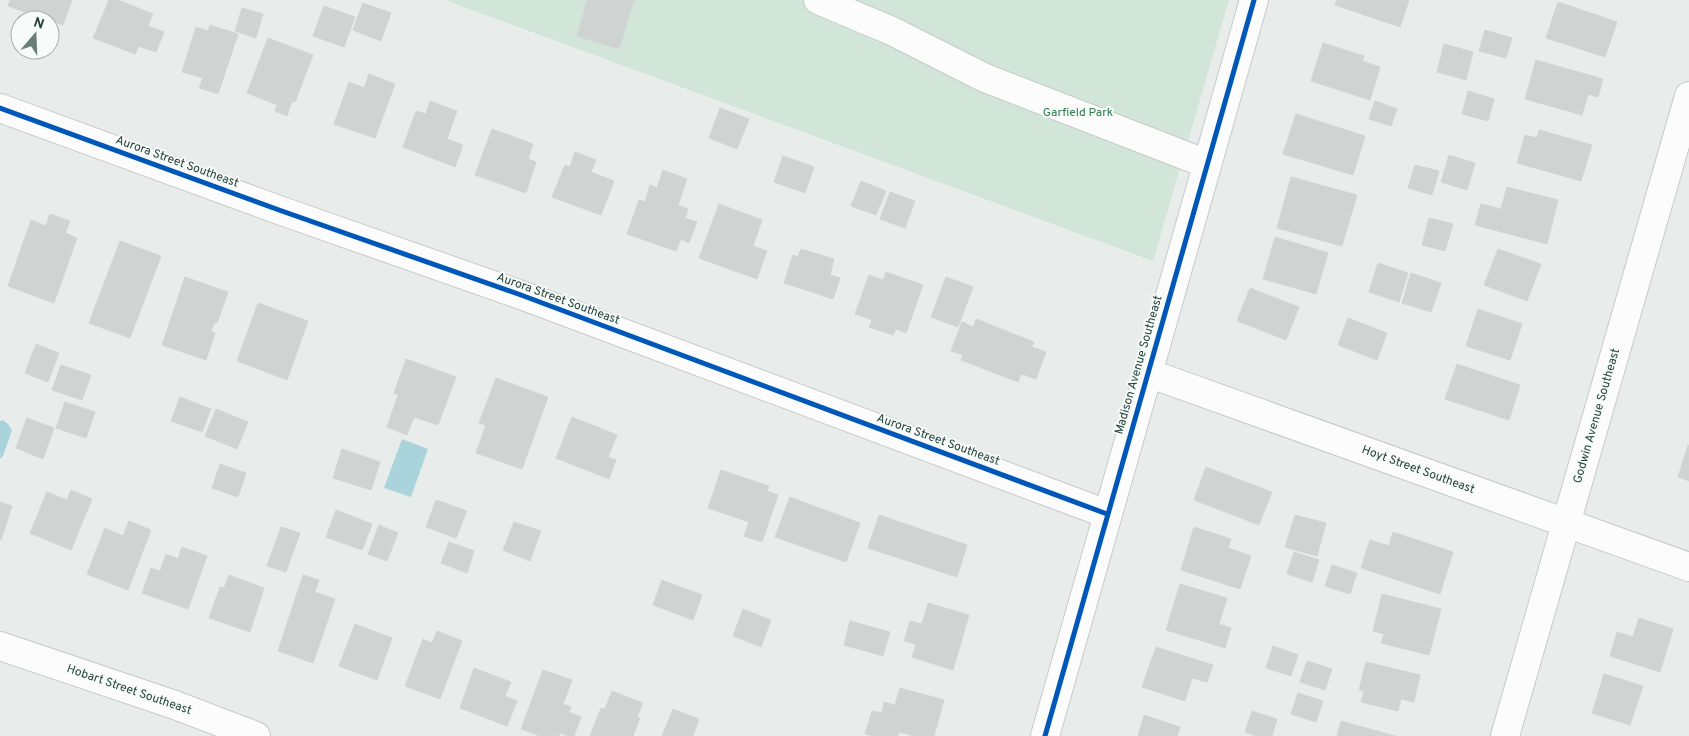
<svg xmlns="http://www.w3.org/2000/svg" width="1689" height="736" viewBox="0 0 1689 736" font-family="Overpass,sans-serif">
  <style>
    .green { fill: #d1e6d8 }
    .water { fill: #a9d4db }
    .building { fill: #cfd4d2; stroke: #d1d6d4 }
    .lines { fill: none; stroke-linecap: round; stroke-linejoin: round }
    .minor-casing { stroke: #c5cac8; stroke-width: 30 }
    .minor { stroke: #fcfcfc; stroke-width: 28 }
    .cycleway-casing { stroke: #f7fbf9; stroke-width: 8 }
    .cycleway { stroke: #0057b8; stroke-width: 5 }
    .labels { text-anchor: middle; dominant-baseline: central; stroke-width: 4; stroke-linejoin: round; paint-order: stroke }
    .park-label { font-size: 12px; fill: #2d7a4b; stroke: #f7fbf9 }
    .street-label { font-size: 12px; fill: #24423a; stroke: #f7fbf9 }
  </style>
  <rect width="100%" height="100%" fill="#e8edeb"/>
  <!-- green -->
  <polygon class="green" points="445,0 1229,0 1153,261"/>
  <!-- water -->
  <g class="water">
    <polygon points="3,420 8,424 12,430 3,456 0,459 0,421"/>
    <polygon points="402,439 428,449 411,497 384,488"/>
  </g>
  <!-- building -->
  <g class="building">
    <polygon points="10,0 72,0 63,25 8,6"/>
    <polygon points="109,0 118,0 153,14 148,26 164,32 156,52 139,46 135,54 93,38"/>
    <polygon points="587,0 634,0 619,49 577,36"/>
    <polygon points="1337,0 1409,0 1400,27 1335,5"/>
    <polygon points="1558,2 1617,22 1605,57 1546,38"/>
    <polygon points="363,3 391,13 381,41 353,30"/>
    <polygon points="324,6 355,17 344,47 313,36"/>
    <polygon points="242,8 263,14 256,38 235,31"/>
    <polygon points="210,25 238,34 218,94 199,88 203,78 182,72 196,27 208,31"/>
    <polygon points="1485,30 1512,38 1506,58 1479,51"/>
    <polygon points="268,38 313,55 295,102 292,101 287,116 275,111 277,105 247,93"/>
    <polygon points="1323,43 1364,56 1362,61 1380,67 1370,100 1311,81"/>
    <polygon points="1444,44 1473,52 1466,80 1437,72"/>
    <polygon points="1536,60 1603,79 1598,97 1588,94 1582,115 1525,99"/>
    <polygon points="369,74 395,84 375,138 334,124 349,82 364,88"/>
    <polygon points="1468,91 1494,99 1488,121 1462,114"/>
    <polygon points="430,101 457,111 447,139 463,145 455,167 403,147 416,111 426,114"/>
    <polygon points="1375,101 1397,109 1391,126 1369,119"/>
    <polygon points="720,108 749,119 737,149 709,138"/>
    <polygon points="1296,114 1365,136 1353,175 1283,154"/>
    <polygon points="492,129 533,144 528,159 536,162 526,193 475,175"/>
    <polygon points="1539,130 1592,145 1581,181 1517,163 1525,135 1537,138"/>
    <polygon points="575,152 596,160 591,172 614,181 601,215 552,197 565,165 570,167"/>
    <polygon points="1449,155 1475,163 1467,190 1441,182"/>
    <polygon points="783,156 814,167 805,193 774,182"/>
    <polygon points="1415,165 1439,171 1432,195 1408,188"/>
    <polygon points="663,170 687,179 678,205 688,209 685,218 697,222 689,243 681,239 676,251 627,234 639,200 645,202 650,185 657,188"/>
    <polygon points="1291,177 1357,195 1342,246 1277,228"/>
    <polygon points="861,181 886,191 876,215 851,206"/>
    <polygon points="1507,187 1558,200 1547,244 1475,225 1481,204 1501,209"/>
    <polygon points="890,192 915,201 905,228 880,219"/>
    <polygon points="719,204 762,220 753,246 767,251 757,279 699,258"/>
    <polygon points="50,214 70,221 65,233 77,238 54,303 8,286 31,220 46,226"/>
    <polygon points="1429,218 1453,224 1445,251 1422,245"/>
    <polygon points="1275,237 1328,253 1316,294 1263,279"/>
    <polygon points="120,241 161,256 130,338 89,323"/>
    <polygon points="801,249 834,259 830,275 840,278 833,299 784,283 793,255 798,257"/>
    <polygon points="1498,249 1541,264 1527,301 1484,285"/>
    <polygon points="1378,263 1408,273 1399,302 1369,292"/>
    <polygon points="886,272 923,285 906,333 896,329 893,335 869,327 872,320 855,314 869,275 883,280"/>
    <polygon points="1411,273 1441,283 1431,312 1402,303"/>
    <polygon points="185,277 228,292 217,323 214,323 211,332 215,333 206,360 162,345"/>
    <polygon points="946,277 973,287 958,327 931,317"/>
    <polygon points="1250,288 1299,307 1286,340 1237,321"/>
    <polygon points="258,303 308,321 287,380 237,361"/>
    <polygon points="1478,309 1522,324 1510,360 1466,346"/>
    <polygon points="1348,318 1387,333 1377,360 1338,345"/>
    <polygon points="976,319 1034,342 1032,347 1046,352 1036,379 1021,374 1018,382 961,360 963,355 951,351 962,322 973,327"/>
    <polygon points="36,344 59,353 48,382 25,373"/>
    <polygon points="406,359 456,377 438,425 414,417 407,435 387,427 398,395 394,393"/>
    <polygon points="1457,364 1520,385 1509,420 1445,399"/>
    <polygon points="61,365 91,375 82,400 52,390"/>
    <polygon points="496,378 548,397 522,469 476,453 486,425 479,423"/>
    <polygon points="180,397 211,409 202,432 171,421"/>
    <polygon points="65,402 95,412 86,438 56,428"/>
    <polygon points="216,409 248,422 237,449 205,436"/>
    <polygon points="572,417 617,435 608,457 616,460 609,479 556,458"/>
    <polygon points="27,418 54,428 43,459 16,448"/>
    <polygon points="1688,445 1689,446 1689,481 1678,477"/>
    <polygon points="342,449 380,462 371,490 333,478"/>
    <polygon points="220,464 246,473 238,497 212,488"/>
    <polygon points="1206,467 1272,492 1259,525 1194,500"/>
    <polygon points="721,470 769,486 767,491 778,495 762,542 744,536 749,522 708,508"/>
    <polygon points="71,490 92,499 71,550 30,533 47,492 67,500"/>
    <polygon points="790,497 860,523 846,562 775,537"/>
    <polygon points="436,500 467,511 456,538 426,527"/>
    <polygon points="0,502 12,506 1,540 0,539"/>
    <polygon points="336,510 372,524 362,550 326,537"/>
    <polygon points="879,515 967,545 957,577 868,548"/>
    <polygon points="1295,515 1326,523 1317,556 1285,547"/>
    <polygon points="129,521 151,530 128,590 87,574 105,528 123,536"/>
    <polygon points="514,522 541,531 530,561 503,550"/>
    <polygon points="379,525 398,533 387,561 368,554"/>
    <polygon points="281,527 300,533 286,572 267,566"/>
    <polygon points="1194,527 1231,539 1228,548 1251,556 1240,589 1181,570"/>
    <polygon points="1393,532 1453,552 1440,594 1361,568 1370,540 1389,546"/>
    <polygon points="449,542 474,551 467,573 441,563"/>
    <polygon points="182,547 207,556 188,609 142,593 151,568 160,571 166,554 178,559"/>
    <polygon points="1294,552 1319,560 1312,582 1287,574"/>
    <polygon points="1332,565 1357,573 1350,594 1325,586"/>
    <polygon points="229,575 264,588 250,632 209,618 220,587 224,588"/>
    <polygon points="303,575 319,580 315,592 335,599 313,663 278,651"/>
    <polygon points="662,580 702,595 693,620 653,605"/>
    <polygon points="1180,584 1227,598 1219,624 1231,628 1225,648 1166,630"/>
    <polygon points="1382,594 1441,609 1429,655 1381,643 1384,634 1373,631"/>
    <polygon points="928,603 969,615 953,670 912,657 916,644 904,641 910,621 922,624"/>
    <polygon points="743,609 771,620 761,647 733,636"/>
    <polygon points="1639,618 1673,629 1660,672 1610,656 1617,632 1633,637"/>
    <polygon points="850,621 890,632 883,656 844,645"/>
    <polygon points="355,624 392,638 377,680 339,666"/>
    <polygon points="437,631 462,641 440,699 405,686 423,639 432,643"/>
    <polygon points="1273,646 1298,655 1291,676 1266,668"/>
    <polygon points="1156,647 1213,665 1207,682 1192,678 1185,701 1142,687"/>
    <polygon points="1307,661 1332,669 1325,690 1300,682"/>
    <polygon points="1366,662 1420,675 1414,702 1401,699 1398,711 1361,702 1364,691 1359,690"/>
    <polygon points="474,668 511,682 505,696 517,701 507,726 460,708"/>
    <polygon points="543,670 572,680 563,704 571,707 569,712 581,717 574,736 568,736 560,733 559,736 540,736 521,729"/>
    <polygon points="1604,674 1643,686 1630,725 1592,713"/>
    <polygon points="900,688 944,700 934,736 914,736 899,732 898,736 874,736 865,734 872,711 882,713 884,702 895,705"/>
    <polygon points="612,691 643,703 637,717 640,718 633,736 590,736 601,708 605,709"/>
    <polygon points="1298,693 1323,701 1316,722 1291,714"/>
    <polygon points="673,709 699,719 693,736 662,736"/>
    <polygon points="1252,711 1277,719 1272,736 1256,736 1245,732"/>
    <polygon points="1144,715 1180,727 1177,736 1138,736"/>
    <polygon points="1341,721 1395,736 1337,736"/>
  </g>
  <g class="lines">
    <defs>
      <g id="minor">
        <polyline points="818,0 892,31 985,78 1207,164"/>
        <polyline points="0,108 279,210 521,295 1107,514"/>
        <polyline points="1148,373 1689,567"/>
        <polyline points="0,646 175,705 256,736"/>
        <polyline points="1045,736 1254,0"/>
        <polyline points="1505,736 1689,96"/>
      </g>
    </defs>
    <!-- minor casing -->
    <use href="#minor" class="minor-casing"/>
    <!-- minor -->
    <use href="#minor" class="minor"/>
    <defs>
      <g id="cycleway">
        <polyline points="0,108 279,210 521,295 1107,514"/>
        <polyline points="1045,736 1254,0"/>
      </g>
    </defs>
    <!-- cycleway casing -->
    <use href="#cycleway" class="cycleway-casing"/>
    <!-- cycleway -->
    <use href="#cycleway" class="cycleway"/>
  </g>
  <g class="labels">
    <!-- park labels -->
    <g class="park-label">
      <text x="1078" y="113">Garfield Park</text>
    </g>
    <!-- street labels -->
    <g class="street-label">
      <text transform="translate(177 162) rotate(20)">Aurora Street Southeast</text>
      <text transform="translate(558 299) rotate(20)">Aurora Street Southeast</text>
      <text transform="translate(1139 365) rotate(-74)">Madison Avenue Southeast</text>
      <text transform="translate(1597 416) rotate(-74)">Godwin Avenue Southeast</text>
      <text transform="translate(938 440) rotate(20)">Aurora Street Southeast</text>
      <text transform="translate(1418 470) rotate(20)">Hoyt Street Southeast</text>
      <text transform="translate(129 690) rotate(19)">Hobart Street Southeast</text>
    </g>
  </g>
  <!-- north arrow -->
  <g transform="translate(35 35) rotate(19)"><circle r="24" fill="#f7fbf9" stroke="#a3b1ad"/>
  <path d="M0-4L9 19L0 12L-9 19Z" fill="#697e78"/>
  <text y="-8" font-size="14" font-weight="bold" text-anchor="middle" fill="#24423a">N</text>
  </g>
</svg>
